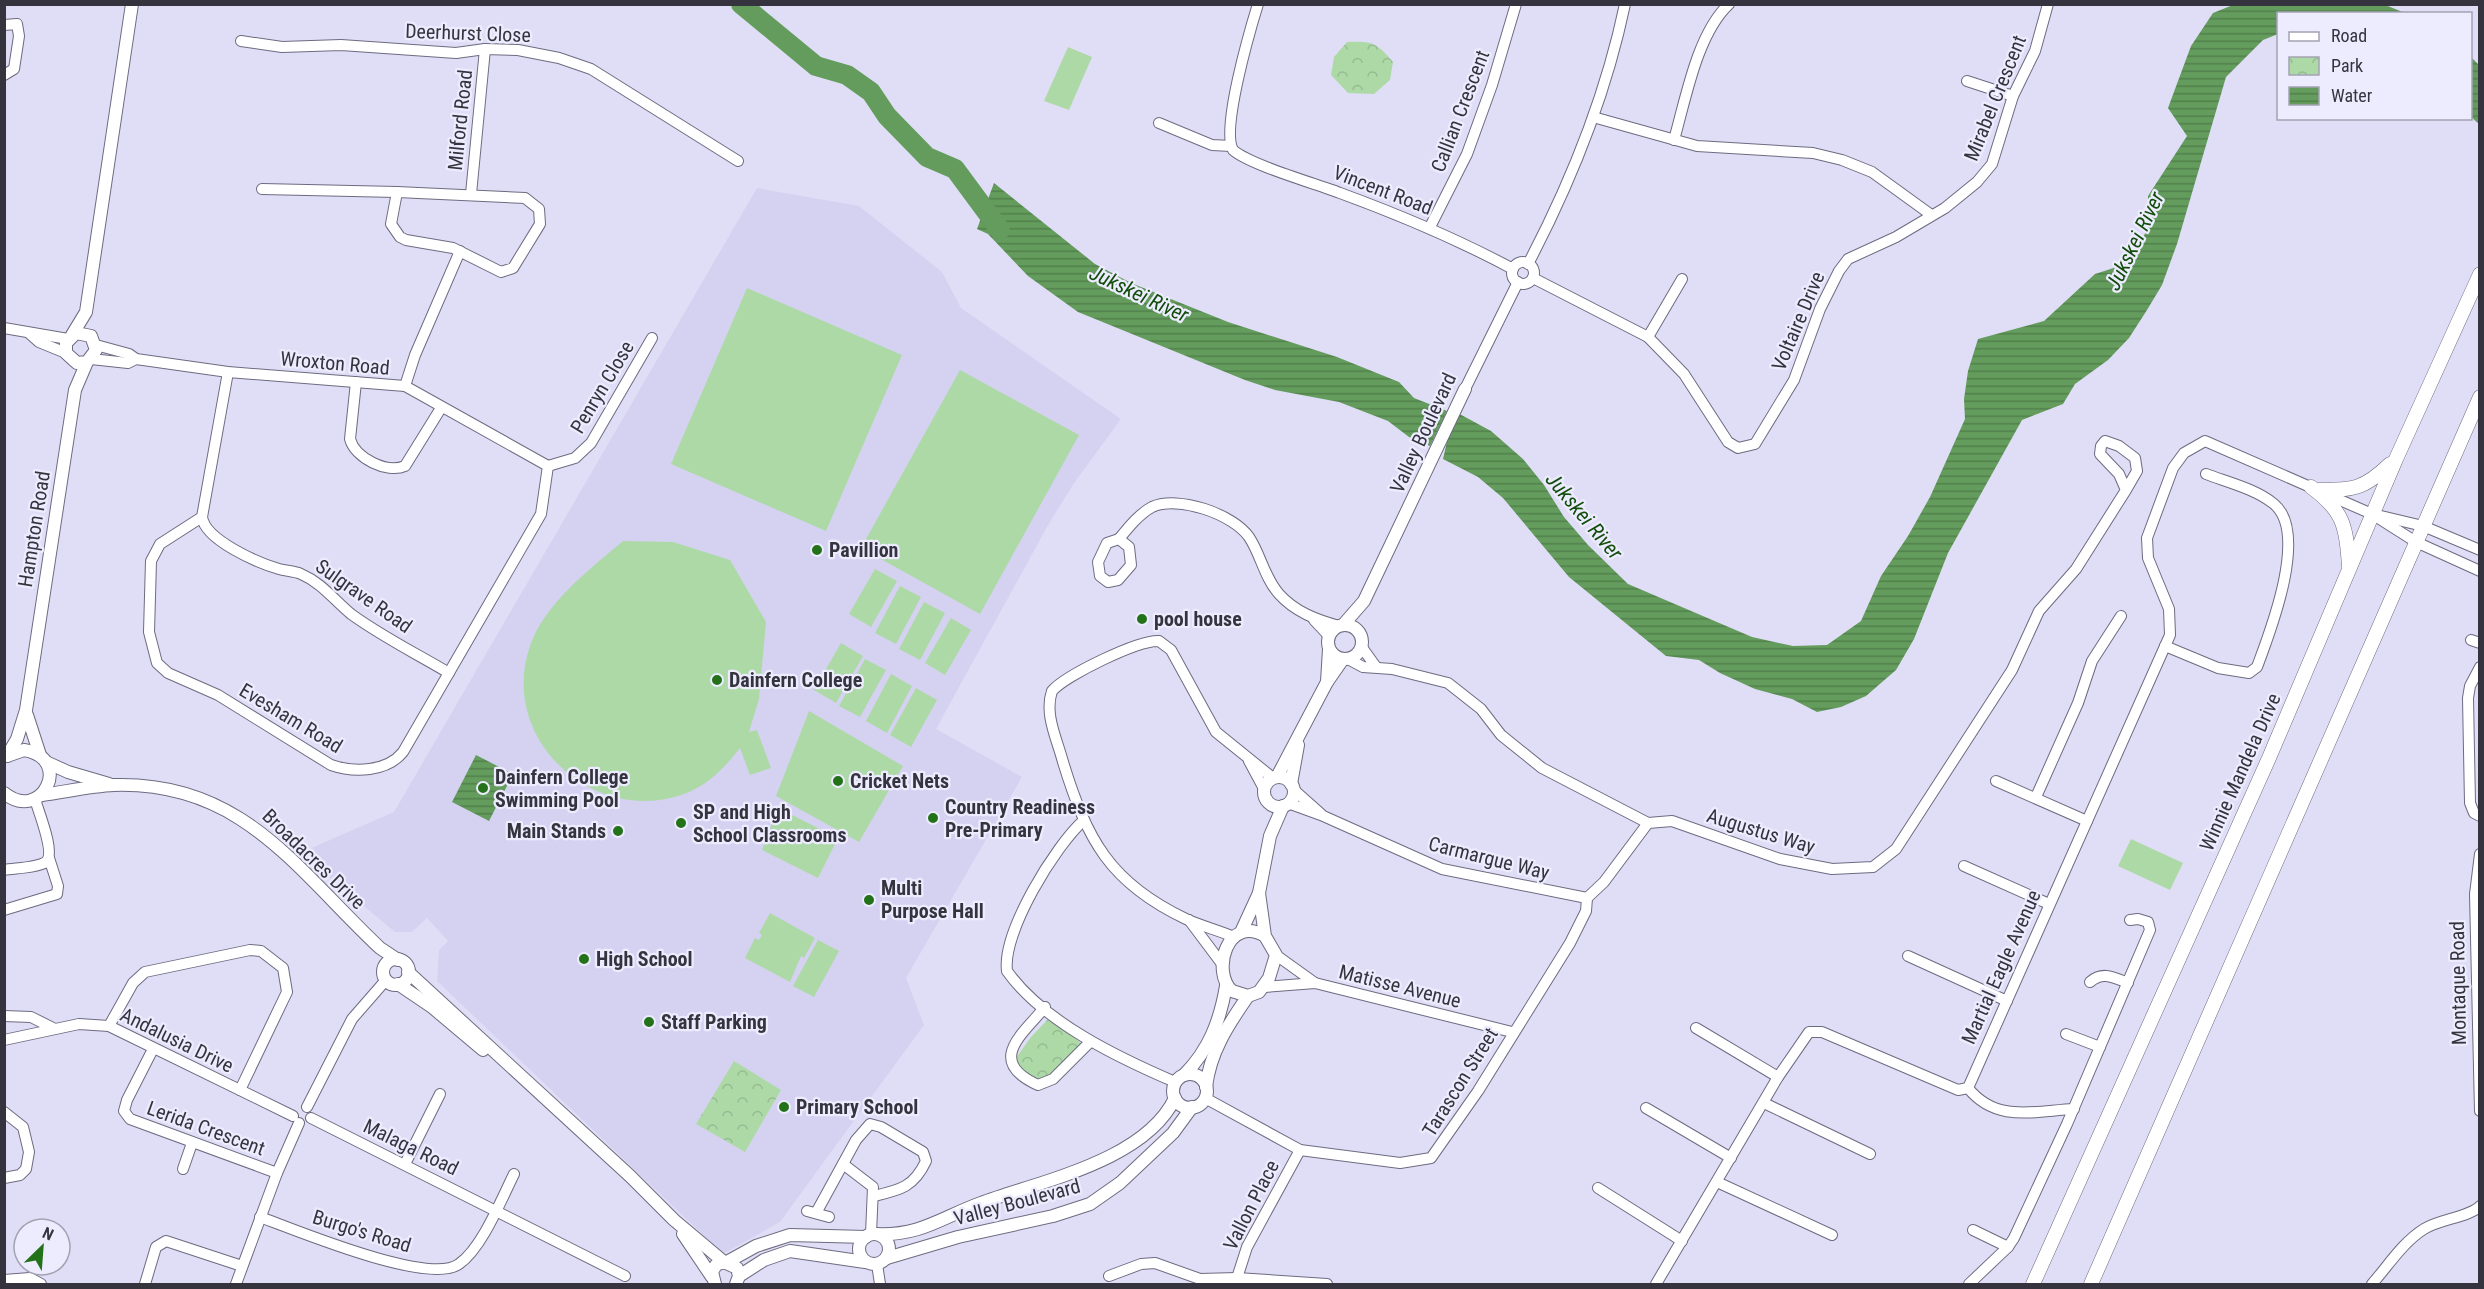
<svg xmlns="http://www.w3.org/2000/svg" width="2484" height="1289" viewBox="0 0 2484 1289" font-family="'Roboto Condensed',sans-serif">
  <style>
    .built { fill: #d5d2f1 }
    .park { fill: url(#park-crowns) }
    .garden { fill: #add9a7 }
    .water { fill: url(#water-rules) }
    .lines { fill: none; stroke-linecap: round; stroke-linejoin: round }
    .river { stroke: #639c5c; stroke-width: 20 }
    .minor-casing { stroke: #6d6b80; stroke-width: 12 }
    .tertiary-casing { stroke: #6d6b80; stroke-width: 14 }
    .secondary-casing { stroke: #6d6b80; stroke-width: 15 }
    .minor { stroke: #fff; stroke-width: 10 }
    .tertiary { stroke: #fff; stroke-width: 12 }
    .secondary { stroke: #fff; stroke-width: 14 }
    .poi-dot { fill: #237219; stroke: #edecff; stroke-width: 2 }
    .labels { text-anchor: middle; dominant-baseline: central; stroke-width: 4.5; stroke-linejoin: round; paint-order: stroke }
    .street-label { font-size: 20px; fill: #35343e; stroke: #edecff }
    .poi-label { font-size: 20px; font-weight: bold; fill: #35343e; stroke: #edecff; text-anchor: start }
    .water-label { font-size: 21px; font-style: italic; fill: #134d0b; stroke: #edecff }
  </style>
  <defs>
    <pattern id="park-crowns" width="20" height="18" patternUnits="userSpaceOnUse" patternTransform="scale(1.5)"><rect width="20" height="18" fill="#add9a7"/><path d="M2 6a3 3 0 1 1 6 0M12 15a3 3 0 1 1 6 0" fill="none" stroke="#95bb91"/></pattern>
    <pattern id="water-rules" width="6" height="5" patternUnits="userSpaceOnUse" patternTransform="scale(1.5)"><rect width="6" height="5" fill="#639c5c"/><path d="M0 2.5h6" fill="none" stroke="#52804d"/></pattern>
  </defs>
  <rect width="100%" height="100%" fill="#e0def6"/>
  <!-- built -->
  <polygon class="built" points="757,188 859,206 942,272 961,308 1121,419 1074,483 1047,527 936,729 1022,777 906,978 924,1025 780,1222 723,1254 437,981 439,950 448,941 427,918 412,932 395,932 300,853 394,812"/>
  <!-- park -->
  <g class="park">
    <path d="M1347,42C1372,41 1376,42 1393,62L1390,80L1374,94L1348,93L1331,75L1334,57Z"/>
    <polygon points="1050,1017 1083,1045 1069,1063 1038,1084 1022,1073 1015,1059 1031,1037"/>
    <polygon points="734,1061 781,1090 745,1152 696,1124"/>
  </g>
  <!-- garden -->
  <g class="garden">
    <polygon points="1068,47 1092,57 1069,110 1044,101"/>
    <polygon points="747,288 902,355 826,531 671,464"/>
    <polygon points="960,370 1079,435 980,614 861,548"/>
    <path d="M623,541L673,542L730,560L766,622L759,699L749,732L757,730L771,768L750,775L740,748C726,766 710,783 689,792C598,830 497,741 530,646C545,603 589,570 623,541Z"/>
    <polygon points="875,569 897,581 871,627 849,614"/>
    <polygon points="900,586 921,597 896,644 875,633"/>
    <polygon points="924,602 945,613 920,660 899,649"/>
    <polygon points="951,618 971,630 945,675 925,663"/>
    <polygon points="841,643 863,656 836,703 814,690"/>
    <polygon points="865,659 886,670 860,717 839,706"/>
    <polygon points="891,674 912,686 887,733 866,721"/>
    <polygon points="916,688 937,700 911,747 890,735"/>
    <polygon points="809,711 903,766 859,842 776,796"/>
    <polygon points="778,808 838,838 818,878 762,850"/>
    <polygon points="2131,839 2183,863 2170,890 2118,866"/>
    <polygon points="770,913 815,938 804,958 801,956 790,982 745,958 755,938 759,940 762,935 759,933"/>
    <polygon points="818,940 839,951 814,997 793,986"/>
  </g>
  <!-- water -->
  <g class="water">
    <polygon points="2383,4 2405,13 2278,14 2278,34 2263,40 2226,77 2177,244 2162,285 2147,310 2129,338 2108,360 2075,384 2063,404 2022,420 1948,553 1914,639 1896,670 1866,696 1841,707 1817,712 1792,699 1755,689 1720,673 1699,660 1666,656 1569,577 1503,498 1478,477 1443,459 1454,411 1491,431 1523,459 1544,485 1564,517 1588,545 1628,584 1752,637 1793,646 1827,645 1861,621 1881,576 1908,536 1930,497 1965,419 1964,399 1968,371 1978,339 2044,321 2095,274 2129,263 2148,228 2148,196 2187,136 2168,108 2191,46 2213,13 2233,5"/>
    <polygon points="2471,57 2479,65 2479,124 2471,117"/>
    <polygon points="994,183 1095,264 1131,283 1228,322 1337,357 1399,382 1414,398 1447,411 1430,446 1409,437 1388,421 1339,402 1275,390 1245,380 1078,312 1028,276 988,234 977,229"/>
    <polygon points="476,755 513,774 489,821 452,802"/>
  </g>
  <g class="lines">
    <!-- river -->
    <polyline class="river" points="741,4 816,66 847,75 871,92 887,116 927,157 955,169 1000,230"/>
    <defs>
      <g id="minor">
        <path d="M1258,4C1250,30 1221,129 1233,150C1250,165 1317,184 1340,193C1400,215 1457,239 1513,269"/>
        <polyline points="4,25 17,24 19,36 14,69 4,75"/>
        <polyline points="241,41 282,47 341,45 456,53 485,49 518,50 559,58 591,69 738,161"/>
        <polyline points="1967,81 2013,96"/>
        <polyline points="1593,117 1697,146 1813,153 1842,160 1872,172 1930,214"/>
        <polyline points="1159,123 1212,145 1231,146"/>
        <path d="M1674,140C1686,98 1697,34 1729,4"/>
        <polyline points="262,189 397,192"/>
        <polygon points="397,192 525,198 539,209 540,224 513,268 501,272 453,248 406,240 400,237 391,224"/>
        <polyline points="471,194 485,49"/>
        <polyline points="1430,227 1467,154 1492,85 1516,4"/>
        <circle cx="1523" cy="273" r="11"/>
        <path d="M1528,264C1571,182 1606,95 1625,4"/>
        <polyline points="1533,278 1648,337 1684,374 1728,442 1738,448 1755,444 1794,380 1820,309 1839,271 1848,259 1896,237 1945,208 1977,182 1992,164 2013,96 2035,51 2048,4"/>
        <polyline points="4,328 68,339"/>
        <polyline points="30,334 39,342 66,353"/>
        <polyline points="1648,337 1682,279"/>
        <polyline points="96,345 129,354 136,359 228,372 405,386 548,466"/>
        <polyline points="91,359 128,363 136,359"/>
        <path d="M228,372L202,517C205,540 258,563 279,569C286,571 294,571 301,574C322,583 334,600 351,614C381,636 417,654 449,673"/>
        <path d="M356,382L350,439C355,458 387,474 405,466L441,408"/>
        <polyline points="405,386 415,355 460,251"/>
        <polyline points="1465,389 1518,282"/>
        <polyline points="548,466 575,458 591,443 652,338"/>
        <polyline points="2381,516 2423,526 2480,550"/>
        <path d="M202,517L160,544L151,561L149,632L157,663L168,673L218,695L331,765C354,773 387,772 403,752L541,514L548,466"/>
        <path d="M1119,539C1128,528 1139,514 1152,507C1178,495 1233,514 1249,537C1261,555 1264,577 1279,594C1295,612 1317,620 1339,626"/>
        <polygon points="1119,539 1129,547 1131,565 1118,580 1108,582 1100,576 1098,562 1107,543"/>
        <polyline points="1314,620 1329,636"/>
        <polyline points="2471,640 2480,643"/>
        <polyline points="1361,646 1376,667"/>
        <path d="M2165,646L2218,668L2249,673L2257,667C2270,632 2309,533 2274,504C2256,489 2227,482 2206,474"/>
        <polyline points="1348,659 1363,667 1392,669 1448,683 1481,709 1501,735 1542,768 1648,823 1672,821 1780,859 1832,869 1873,867 1896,849 2012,670 2039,611 2076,569 2126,490 2119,474 2100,454 2101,446 2105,441 2119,446 2135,458 2137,471 2126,490"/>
        <polyline points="2480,667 2470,686 2468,698 2470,803 2474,813 2480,816"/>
        <polyline points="1249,761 1264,789"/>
        <polyline points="1996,781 2087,821"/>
        <polyline points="1294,790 1321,814"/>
        <polyline points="2036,797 2078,703 2092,661 2121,616"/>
        <polyline points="1288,803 1321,815 1442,869 1587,898"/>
        <path d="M1084,820C1055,846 1002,932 1007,971C1043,1022 1119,1058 1175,1082"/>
        <polyline points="2480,854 2475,894 2480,1111"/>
        <polyline points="1964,866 2049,904"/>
        <path d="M4,870C15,868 37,868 46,862C56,853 38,811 35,799"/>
        <polyline points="4,910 57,894 58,886 49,858"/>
        <polyline points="1189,920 1222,964"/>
        <path d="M1234,937C1218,930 1201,926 1186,919C1110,883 1087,840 1063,762C1057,739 1044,714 1052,691C1066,675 1138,640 1159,641L1171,650L1216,732L1273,778"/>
        <polyline points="1276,955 1315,983"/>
        <polyline points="1908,956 2007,1001"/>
        <path d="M2090,982C2102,971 2113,977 2128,983"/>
        <polyline points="1264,987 1315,983 1512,1032"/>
        <path d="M1045,1007C1023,1034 985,1061 1038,1085L1053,1079L1090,1042"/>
        <polyline points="4,1016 31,1017 53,1028"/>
        <polyline points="109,1026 133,983 145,972 250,950 261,951 283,968 287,992 240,1090"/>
        <polyline points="1696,1028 1778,1077"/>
        <polyline points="2066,1034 2100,1047"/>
        <polyline points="4,1040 79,1024 109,1026 293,1116"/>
        <polyline points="153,1049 127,1100 124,1111 130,1119 277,1173"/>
        <path d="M1968,1088C1996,1123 2034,1111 2074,1109"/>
        <polyline points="1205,1098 1300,1150 1400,1163 1431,1158 1478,1091 1570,943 1586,911 1587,898 1604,882 1648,823"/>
        <polyline points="1764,1103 1870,1154"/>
        <polyline points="307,1107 352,1019 386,980"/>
        <polyline points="1646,1108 1731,1158"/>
        <polyline points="4,1112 23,1127 29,1152 26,1169 20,1175 4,1178"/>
        <polyline points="311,1118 625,1276"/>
        <polyline points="405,1164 440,1094"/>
        <polyline points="843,1164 873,1187 871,1234"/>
        <polyline points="183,1169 192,1143"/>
        <polyline points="1717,1182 1832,1235"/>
        <polyline points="1598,1188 1682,1241"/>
        <polyline points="807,1211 829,1217"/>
        <path d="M816,1213L856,1140L870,1124L881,1127L923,1152L926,1161C914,1187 900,1190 874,1196"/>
        <path d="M260,1217C296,1230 429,1286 459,1264C482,1248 501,1200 514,1174"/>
        <polyline points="1973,1230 2008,1247"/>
        <polyline points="877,1264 880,1284"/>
        <polyline points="1109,1276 1141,1264 1155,1263 1200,1279 1237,1278 1327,1284"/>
        <polyline points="1237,1278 1247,1247 1300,1150"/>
        <polyline points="4,1280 30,1278 41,1284"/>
        <polyline points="145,1284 156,1247 166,1241 242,1266"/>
        <polyline points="236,1284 277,1173 299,1123"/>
        <polyline points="1656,1284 1778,1077 1809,1032 1822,1032 1958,1090 1968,1088 2170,635 2169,609 2148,558 2147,538 2173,468 2184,453 2205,441 2372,514 2416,542 2480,571"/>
        <polyline points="1969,1284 2008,1247 2014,1238 2067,1124 2150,930 2148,922 2138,919 2130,920"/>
        <path d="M2372,1284C2388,1266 2403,1242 2424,1229C2439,1219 2470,1217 2480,1206"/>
      </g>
      <g id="tertiary">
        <polyline points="72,335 86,312 132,4"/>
        <polyline points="1343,625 1364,601 1465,389"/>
        <circle cx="1345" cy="642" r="17"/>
        <polyline points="1327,682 1329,649"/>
        <polyline points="27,715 40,755"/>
        <polyline points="7,756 17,739 26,710 75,390 87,362 96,350 91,336 76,333 66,343 66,353 77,363 87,362"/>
        <polyline points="46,762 68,772 109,784"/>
        <polyline points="1277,777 1327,682 1343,659"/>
        <circle cx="1279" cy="792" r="15"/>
        <polyline points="1291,784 1298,745"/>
        <path d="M4,793C42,824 74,758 24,750L7,756"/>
        <path d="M42,795C65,792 90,786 114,785C242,781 296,869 380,948L398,960"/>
        <path d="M1259,893L1265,936L1276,955L1269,978L1259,992L1248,996L1232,991C1211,972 1227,914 1265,936"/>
        <polyline points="1242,930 1259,893 1270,836 1283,806"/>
        <circle cx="396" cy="972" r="13"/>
        <polyline points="408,972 630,1176 674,1220 724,1262"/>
        <polyline points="398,984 432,1007 483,1050"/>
        <circle cx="1190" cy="1091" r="17"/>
        <path d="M1184,1075C1209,1050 1220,1021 1226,986"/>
        <path d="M1206,1087C1210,1052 1228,1025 1248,996"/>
        <circle cx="874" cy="1249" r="15"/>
        <polyline points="683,1234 712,1277"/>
        <path d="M876,1234C921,1236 942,1217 981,1203C1040,1181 1145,1161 1175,1098"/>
        <polyline points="887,1258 958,1237 1053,1216 1090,1204 1120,1183 1173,1133 1192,1107"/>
        <polyline points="727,1262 756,1246 790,1235 866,1237"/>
        <polyline points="739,1276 764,1260 790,1251 865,1262"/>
        <polyline points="715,1284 712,1272 716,1265 724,1262 737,1268 739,1276 736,1284"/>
      </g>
      <g id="secondary">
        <path d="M2311,487C2344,511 2346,526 2349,566"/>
        <path d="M2319,490C2354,490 2364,489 2390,464"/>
        <polyline points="2033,1284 2269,758 2396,459 2480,274"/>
        <polyline points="2091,1284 2480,397"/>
      </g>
    </defs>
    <!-- minor casing -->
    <use href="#minor" class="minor-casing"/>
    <!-- tertiary casing -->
    <use href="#tertiary" class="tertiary-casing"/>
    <!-- secondary casing -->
    <use href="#secondary" class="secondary-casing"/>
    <!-- minor -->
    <use href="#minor" class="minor"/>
    <!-- tertiary -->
    <use href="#tertiary" class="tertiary"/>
    <!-- secondary -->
    <use href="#secondary" class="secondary"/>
  </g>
  <!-- markers -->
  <g class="poi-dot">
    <circle cx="817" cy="550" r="6"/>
    <circle cx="1142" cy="619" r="6"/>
    <circle cx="717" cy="680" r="6"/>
    <circle cx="838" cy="781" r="6"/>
    <circle cx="483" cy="788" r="6"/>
    <circle cx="933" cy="818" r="6"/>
    <circle cx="681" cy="823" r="6"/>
    <circle cx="618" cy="831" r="6"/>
    <circle cx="869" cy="900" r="6"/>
    <circle cx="584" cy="959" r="6"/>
    <circle cx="649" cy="1022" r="6"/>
    <circle cx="784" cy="1107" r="6"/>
  </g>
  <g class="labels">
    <!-- street labels -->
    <g class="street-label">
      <text transform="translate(468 33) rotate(2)">Deerhurst Close</text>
      <text transform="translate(1995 98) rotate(-68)">Mirabel Crescent</text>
      <text transform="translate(1460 111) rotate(-69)">Callian Crescent</text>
      <text transform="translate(460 120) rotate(-84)">Milford Road</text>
      <text transform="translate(1383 190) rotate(21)">Vincent Road</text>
      <text transform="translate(1798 321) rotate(-67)">Voltaire Drive</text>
      <text transform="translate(335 363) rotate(5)">Wroxton Road</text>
      <text transform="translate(602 387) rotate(-59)">Penryn Close</text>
      <text transform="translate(1423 433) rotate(-65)">Valley Boulevard</text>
      <text transform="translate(34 529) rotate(-81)">Hampton Road</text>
      <text transform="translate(364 596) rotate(35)">Sulgrave Road</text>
      <text transform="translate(291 718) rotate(31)">Evesham Road</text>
      <text transform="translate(2240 772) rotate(-66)">Winnie Mandela Drive</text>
      <text transform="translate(1761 831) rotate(17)">Augustus Way</text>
      <text transform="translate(1489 858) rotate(14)">Carmargue Way</text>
      <text transform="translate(314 859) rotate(44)">Broadacres Drive</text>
      <text transform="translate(2001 967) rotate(-66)">Martial Eagle Avenue</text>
      <text transform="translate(2458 983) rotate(-91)">Montaque Road</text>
      <text transform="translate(1400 986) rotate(14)">Matisse Avenue</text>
      <text transform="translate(177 1040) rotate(26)">Andalusia Drive</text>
      <text transform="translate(1460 1082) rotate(-58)">Tarascon Street</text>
      <text transform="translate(206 1128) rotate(20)">Lerida Crescent</text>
      <text transform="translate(411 1147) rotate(26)">Malaga Road</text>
      <text transform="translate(1017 1202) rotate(-15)">Valley Boulevard</text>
      <text transform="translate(1251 1205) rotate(-63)">Vallon Place</text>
      <text transform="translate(362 1231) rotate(17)">Burgo's Road</text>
    </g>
    <!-- poi labels -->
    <g class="poi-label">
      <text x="829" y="550">Pavillion</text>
      <text x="1154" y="619">pool house</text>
      <text x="729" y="680">Dainfern College</text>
      <text x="495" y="777">Dainfern College<tspan x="495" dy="23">Swimming Pool</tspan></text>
      <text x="850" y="781">Cricket Nets</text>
      <text x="945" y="807">Country Readiness<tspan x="945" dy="23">Pre-Primary</tspan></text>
      <text x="693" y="812">SP and High<tspan x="693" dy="23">School Classrooms</tspan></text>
      <text x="606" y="831" text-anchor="end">Main Stands</text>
      <text x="881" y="888">Multi<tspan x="881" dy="23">Purpose Hall</tspan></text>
      <text x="596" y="959">High School</text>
      <text x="661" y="1022">Staff Parking</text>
      <text x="796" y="1107">Primary School</text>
    </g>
    <!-- water labels -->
    <g class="water-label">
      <text transform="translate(2135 241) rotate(-64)">Jukskei River</text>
      <text transform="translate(1139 294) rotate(25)">Jukskei River</text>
      <text transform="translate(1584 516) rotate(50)">Jukskei River</text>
    </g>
  </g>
  <!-- border -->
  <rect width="2484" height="1289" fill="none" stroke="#35343e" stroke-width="12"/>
  <!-- legend -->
  <rect x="2277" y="12" width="195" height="108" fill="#edecff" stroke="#a3a2b2" stroke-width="1.5"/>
  <rect x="2289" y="32" width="30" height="9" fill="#ffffff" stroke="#a3a2b2" stroke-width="1.5"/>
  <text x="2331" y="42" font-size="18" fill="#35343e">Road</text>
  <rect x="2289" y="57" width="30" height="18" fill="url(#park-crowns)" stroke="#a3a2b2" stroke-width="1.5"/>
  <text x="2331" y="72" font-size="18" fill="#35343e">Park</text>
  <rect x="2289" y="87" width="30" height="18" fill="url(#water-rules)" stroke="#a3a2b2" stroke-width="1.5"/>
  <text x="2331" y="102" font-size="18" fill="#35343e">Water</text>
  <!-- north arrow -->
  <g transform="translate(42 1247) rotate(25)"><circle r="28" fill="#edecff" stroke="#a3a2b2" stroke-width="1.5"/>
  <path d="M0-4.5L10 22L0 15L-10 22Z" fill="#237219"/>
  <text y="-9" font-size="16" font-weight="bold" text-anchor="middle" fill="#35343e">N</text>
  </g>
</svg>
